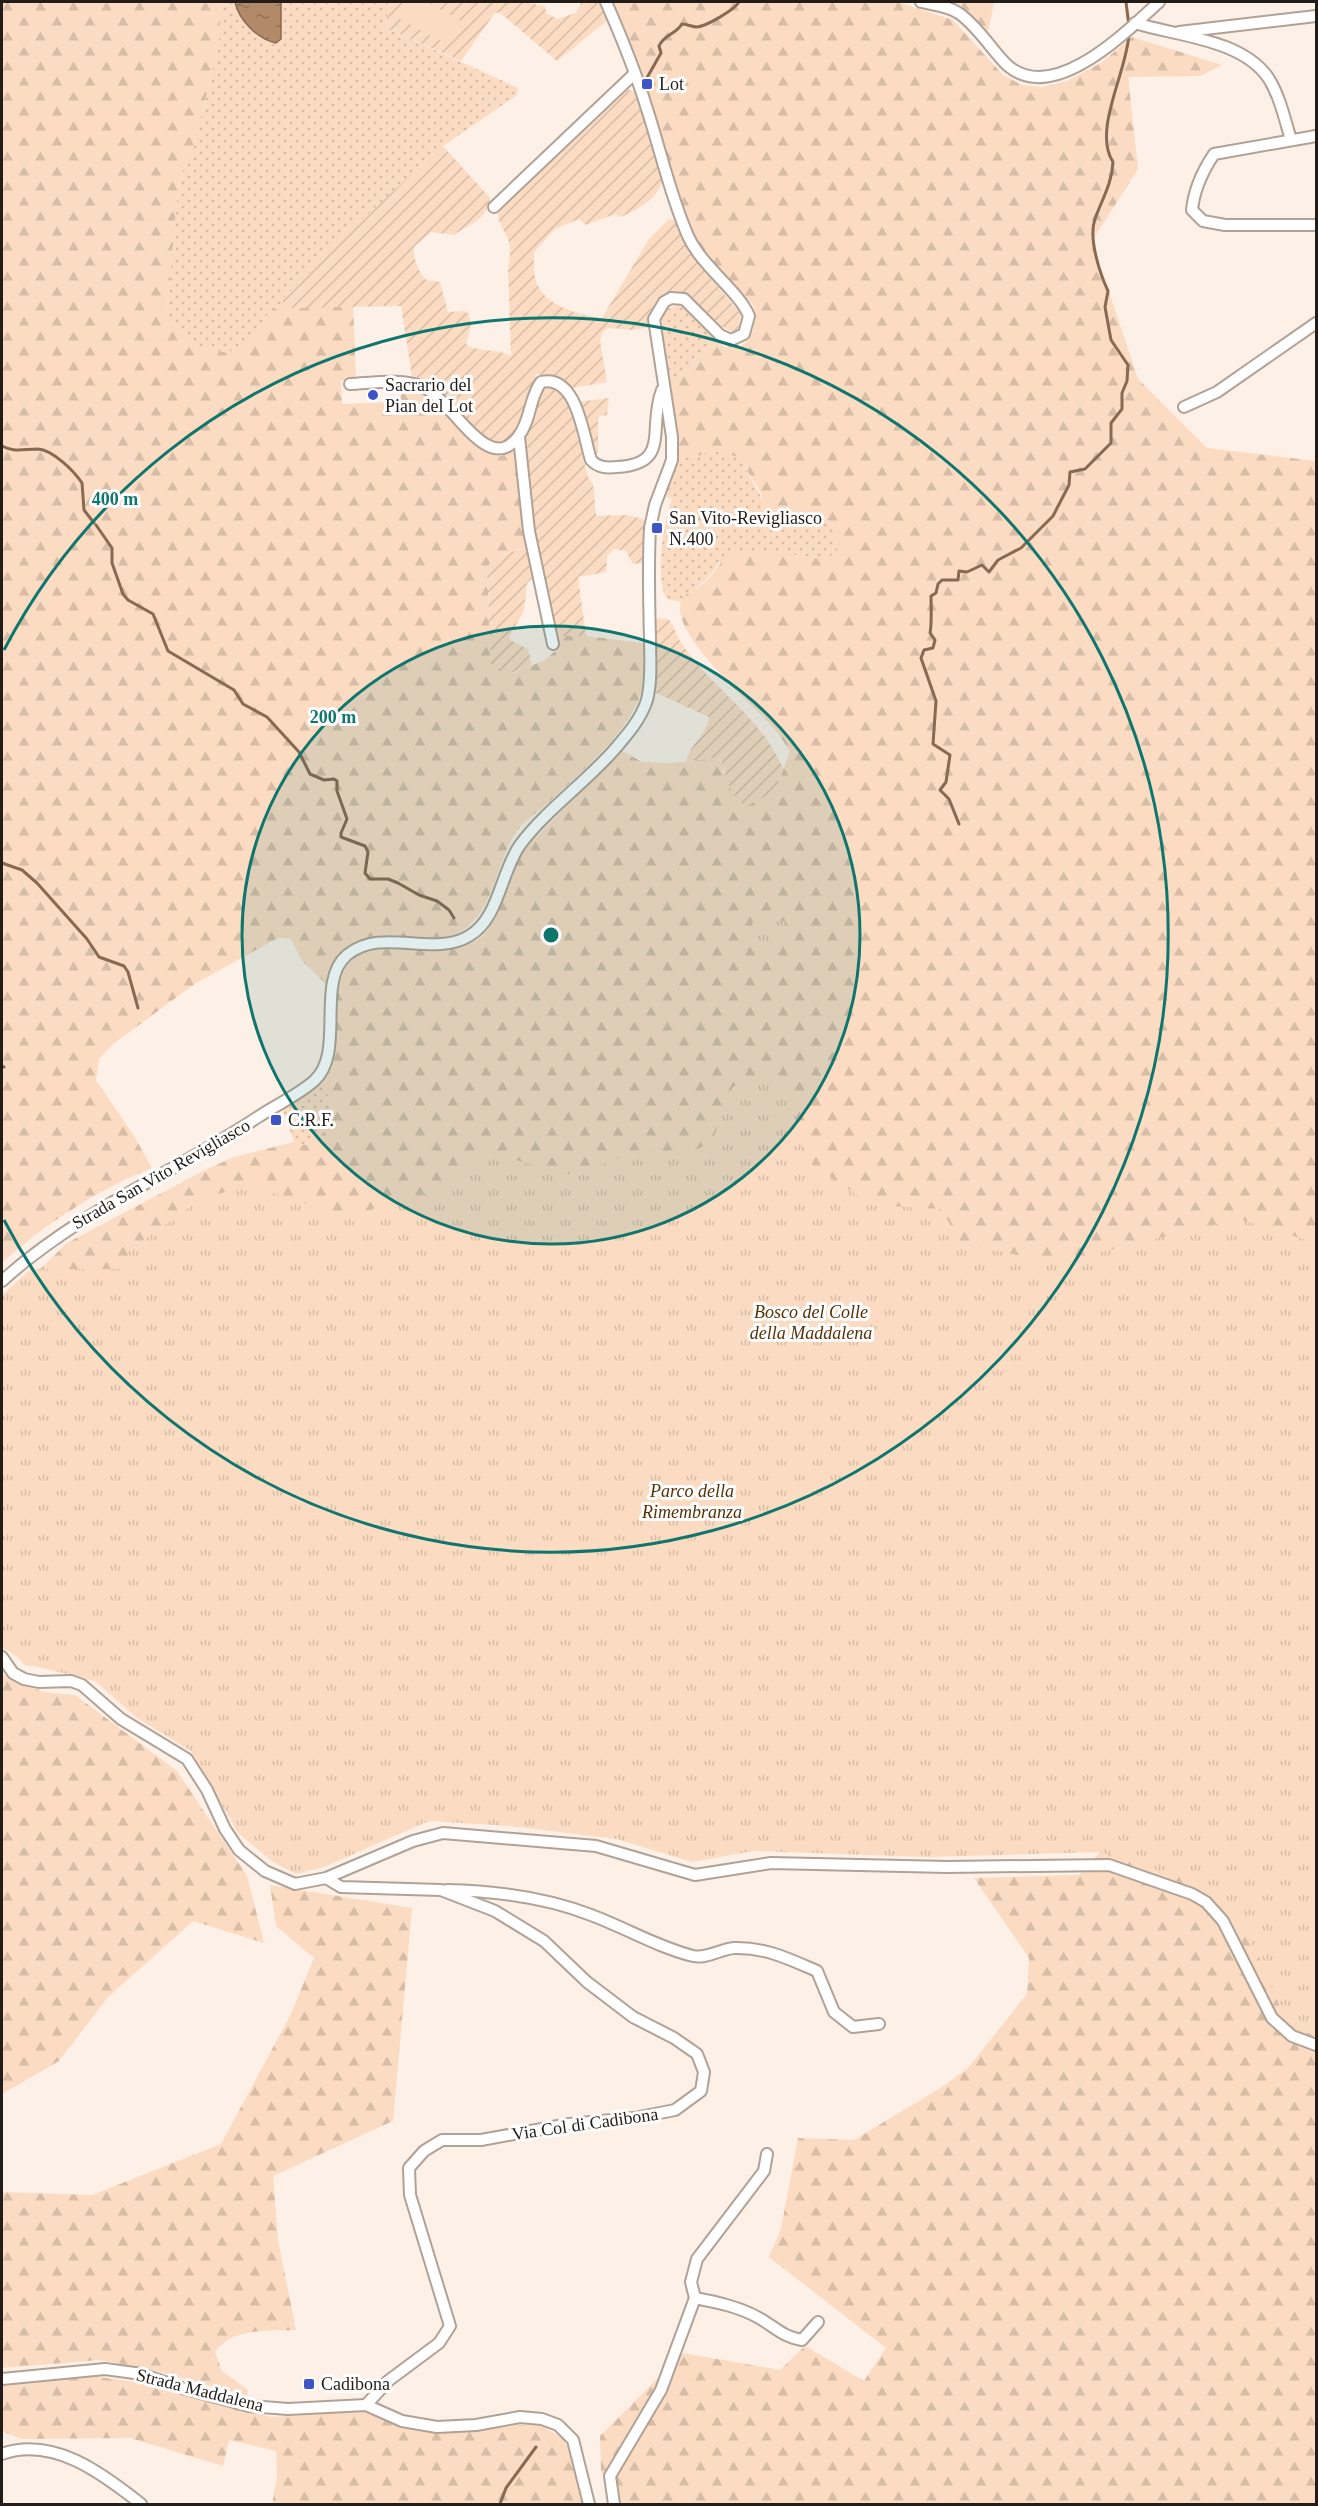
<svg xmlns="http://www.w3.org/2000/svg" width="1318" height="2506" viewBox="0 0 1318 2506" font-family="Georgia,serif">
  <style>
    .grass { fill: url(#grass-dots) }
    .forest { fill: url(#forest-firs) }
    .park { fill: url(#park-tufts) }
    .garden { fill: url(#garden-furrows) }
    .pitch { fill: #fbdbc2 }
    .water { fill: url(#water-ripples); stroke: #886951; stroke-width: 1.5 }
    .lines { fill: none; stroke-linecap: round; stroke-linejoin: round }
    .stream { stroke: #886951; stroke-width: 3 }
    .minor-casing { stroke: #b0a296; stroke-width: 14 }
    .minor { stroke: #fff; stroke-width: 10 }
    .ring { fill: none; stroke: #0f766e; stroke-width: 3 }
    .poi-dot { fill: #3e54c7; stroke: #fff; stroke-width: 2 }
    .labels { text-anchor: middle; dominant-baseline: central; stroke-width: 6; stroke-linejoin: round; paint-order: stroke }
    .poi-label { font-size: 18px; fill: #221d19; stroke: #fff; text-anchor: start }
    .street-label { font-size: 18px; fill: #221d19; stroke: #fff }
    .park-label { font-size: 18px; font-style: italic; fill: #583005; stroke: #fff }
    .centre { fill: #0f766e; stroke: #fff; stroke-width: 3 }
    .ring-label { font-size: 18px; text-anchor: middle; font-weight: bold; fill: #0f766e; stroke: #fff; stroke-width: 6; stroke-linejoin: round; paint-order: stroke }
  </style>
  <defs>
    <pattern id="grass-dots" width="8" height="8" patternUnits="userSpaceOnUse" patternTransform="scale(1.5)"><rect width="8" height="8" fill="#fbdbc2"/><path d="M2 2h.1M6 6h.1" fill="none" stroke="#d7bca6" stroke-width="1.8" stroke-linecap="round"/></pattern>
    <pattern id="forest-firs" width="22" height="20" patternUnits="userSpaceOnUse" patternTransform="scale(1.5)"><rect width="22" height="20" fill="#fbdbc2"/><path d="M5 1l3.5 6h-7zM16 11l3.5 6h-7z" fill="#d7bca6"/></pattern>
    <pattern id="park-tufts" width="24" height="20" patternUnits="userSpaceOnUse" patternTransform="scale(1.5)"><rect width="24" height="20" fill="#fbdbc2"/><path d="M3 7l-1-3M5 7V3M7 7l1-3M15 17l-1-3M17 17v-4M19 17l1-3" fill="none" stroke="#d7bca6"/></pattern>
    <pattern id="garden-furrows" width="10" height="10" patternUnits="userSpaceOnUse" patternTransform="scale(1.5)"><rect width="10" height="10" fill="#fbdbc2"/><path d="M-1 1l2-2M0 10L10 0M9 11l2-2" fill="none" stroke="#d7bca6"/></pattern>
    <pattern id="water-ripples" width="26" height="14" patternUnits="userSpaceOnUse" patternTransform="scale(1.5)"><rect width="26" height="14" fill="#b38a69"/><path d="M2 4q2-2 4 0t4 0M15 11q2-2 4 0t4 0" fill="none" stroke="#917056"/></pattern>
  </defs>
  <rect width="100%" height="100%" fill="#fdf0e6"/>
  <!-- grass -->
  <g class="grass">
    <polygon points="221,2 388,2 386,28 518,88 517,95 443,146 346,234 283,299 283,302 268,314 253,338 228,353 200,347 166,317 179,181 194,143 218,50"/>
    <polygon points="678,305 687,307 715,339 690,363 670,398 659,319 662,311"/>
    <path d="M713,450L739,457L765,504L782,517L803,514L831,521C835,531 841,549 831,556C820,564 806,555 794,555C769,555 743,560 718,563C708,583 694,586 681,602L667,599C654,578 664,521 672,499L666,496L677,458L698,456Z"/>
    <polygon points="320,1082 333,1104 323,1133 313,1144 302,1145 294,1142 283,1110"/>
  </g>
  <!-- forest -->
  <g class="forest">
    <path d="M2,2H221L218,50L194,143L179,181L166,317L200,347L228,353L253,338L268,314L283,302L287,308L353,306L356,378L341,381L342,404L398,402L405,387C448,387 463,454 502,456L515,447L529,546L502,554L487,568L491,664L514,673L545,660L555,651L556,636H586L644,643C644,659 645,678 641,693C628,735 578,774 547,804C537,813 521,823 514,835C497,863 494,907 466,928C436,951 394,924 356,942C337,952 331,963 326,984L302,961L291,939L278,938L196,983L113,1044L99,1059L96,1080L134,1136L152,1168C100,1188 42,1226 2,1263Z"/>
    <path d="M610,2H898L953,20L1003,75L1022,85L1043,87L1067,81L1101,63L1132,37L1222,65L1200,76L1128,77L1138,169L1092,241L1138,379L1207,448L1316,461V2504H622L601,2472L600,2436L683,2353L780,2370L805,2346L864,2381L886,2348L769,2257L781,2229L798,2138L854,2140L942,2087L968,2068L1027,1994L1029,1958L974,1878L1079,1875L1100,1852L804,1828L197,1742L77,1670L24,1665L2,1633V1306L67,1243L205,1170L234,1157L294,1142L302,1145L313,1144L323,1133L333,1104L320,1082C347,1047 324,985 354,958C380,935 438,959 474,942C497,932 505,884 516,863C524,847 539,835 551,822C575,798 598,774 621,750L642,762L671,763L717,758L723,765V773L776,790L790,751C784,742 778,732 771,725C751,702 670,634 681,602C685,591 698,589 705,582C715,573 719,563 728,554C751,554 776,552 799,556C809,557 822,562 831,556C841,548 835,531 831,521L803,514L782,517L765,504L759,489L738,457L713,450L698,456L677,458C675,439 670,419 670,400C672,376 699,355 715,339L725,347H741C753,336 759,321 753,305L703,252L687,221Z"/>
    <polygon points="957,2 994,2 988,32"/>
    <polygon points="2,1674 43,1692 75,1695 177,1771 247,1876 264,1943 193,1921 108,1997 59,2061 2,2094"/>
    <path d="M270,1885L412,1908L393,2121L273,2176L278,2240L296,2330C268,2331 232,2327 215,2352L222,2371L248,2390L247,2396L146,2368L99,2360L2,2368V2192L92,2195L221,2144L290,2016L314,1958L276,1926Z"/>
    <polygon points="85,2375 142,2383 271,2417 363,2411 398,2425 454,2433 538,2423 563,2439 574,2458 585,2504 272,2504 277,2478 276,2451 229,2440 223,2466 130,2438 22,2439 2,2431 2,2383"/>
  </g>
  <!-- park -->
  <g class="park">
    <polygon points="786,921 782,945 753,946 752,923"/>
    <polygon points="773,1073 790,1083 804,1159 872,1205 941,1209 961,1243 1055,1263 1239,1219 1316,1243 1316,2037 1286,2021 1256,1950 1238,1922 1192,1881 1101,1852 927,1857 754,1851 692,1862 617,1839 510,1826 429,1821 324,1867 296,1874 273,1862 238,1833 191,1751 137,1718 95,1681 30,1665 3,1648 2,1295 31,1269 129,1269 128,1251 204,1197 252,1186 344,1216 420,1197 487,1151 562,1174 580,1174 638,1150 692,1152 713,1141 727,1094 738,1082"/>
  </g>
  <!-- garden -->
  <g class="garden">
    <polygon points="388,2 534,2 536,5 545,6 546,13 557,19 576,13 582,2 600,2 608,20 557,61 499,12 494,14 461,61 386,28"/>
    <path d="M626,89L636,92L640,101L662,181C658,199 638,209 621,217L615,214L586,225L579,219L555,229L534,252C534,262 533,277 538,286C548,307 581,315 602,318L649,239L669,219L676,221C689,258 716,284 741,314L738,329L733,332C708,325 691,278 661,297C651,303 650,315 650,327L634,330L608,328L602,333L600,341L607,382L572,388L560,378L536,374C535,382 531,389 528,396C521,415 516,454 487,441L437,389L412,377L401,306L287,308L283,302V299L346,234L443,146L490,198C487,221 470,223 454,235L431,232L414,247C413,259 418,270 426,280L440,282L448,312L464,311L469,314L471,325L466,344C478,353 497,348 511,356L508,267C510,258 511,250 509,242C505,229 495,221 499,208Z"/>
    <polygon points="551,386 558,388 569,402 588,477 593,484 596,516 628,515 646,520 644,563 633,564 626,551 614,549 607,556 606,572 578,577 586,636 556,636 530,520 524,436 539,391"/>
    <polygon points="609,398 607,415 600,416 598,419 598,452 595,455 578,402"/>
    <path d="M529,546L535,576L527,583L524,611L510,635V640L528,649L532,666C516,672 505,677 491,664L487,568L493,558Z"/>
    <path d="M659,618L669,620C675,627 676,636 682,644C712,689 762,717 783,769L776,790L745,807L731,791L721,761L717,758L686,761C690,744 707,735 709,717L654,692L655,621Z"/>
  </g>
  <!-- pitch -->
  <polygon class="pitch" points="403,2 427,2 460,20 446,44 395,16"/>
  <!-- water -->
  <path class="water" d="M235,2H281V39L276,43C257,39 239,20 235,2Z"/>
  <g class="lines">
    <!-- stream -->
    <g class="stream">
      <polyline points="1126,2 1129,26"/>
      <path d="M644,83L661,53L659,46C664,35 676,34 682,24C687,24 692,27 697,27C707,26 734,10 739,2"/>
      <path d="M2,446C15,453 24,449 38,449C53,450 74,471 82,483L84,510L94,523"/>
      <polyline points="96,525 112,548 112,563 123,594 128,600 153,614 168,651 234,690 243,704 267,717 299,752 310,774 324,780 334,779 337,781 337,791 347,819 341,833 341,837 365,846 368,852 365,873 370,879 388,879 398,883 419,895 437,901 449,910 454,918"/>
      <path d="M959,824L949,799L940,790L946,782L950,755L933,744L936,701L921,658L924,650L933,648L935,640L930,633C932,624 931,606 931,596L936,593L938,584L942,580H958L959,571L967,572L982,565L989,572L998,560L1021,548L1053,516L1069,485L1070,472L1085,469L1111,443V423L1122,409V393L1127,381L1128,365L1111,340L1105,307L1108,291C1100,274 1088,238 1095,219C1102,199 1112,184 1113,162C1092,130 1128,70 1129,33"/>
      <polyline points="2,863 22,870 37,883 87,939 99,957 124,966 128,972 138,1008"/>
      <polyline points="2,1066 4,1067"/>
      <polyline points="500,2504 506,2488 536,2447"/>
    </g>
    <defs>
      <g id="minor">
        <path d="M921,2C934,5 949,6 960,14C979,28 991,49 1007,65C1053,106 1126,32 1159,2"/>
        <path d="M1135,23C1176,36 1243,39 1269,79C1280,97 1285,120 1291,140"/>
        <polyline points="1179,32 1316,16"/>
        <path d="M1316,136L1214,154C1202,172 1194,189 1192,210L1203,221L1225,225H1316"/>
        <polyline points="494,207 634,74"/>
        <path d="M350,384C373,383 402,378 423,387C453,400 487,477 518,437C531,421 529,398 541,382C577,374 583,435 591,460C598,468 607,468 617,467C672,464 647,428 662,390"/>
        <polyline points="1184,407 1217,392 1316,323"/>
        <polyline points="519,437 529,531 553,644"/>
        <path d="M2,1281C78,1212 173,1173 258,1117C276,1105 298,1095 314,1081C346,1053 315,982 347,955C382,926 432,958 469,936C499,919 501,871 520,845C546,810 585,783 614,750C627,735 641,719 647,700C652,680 650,659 650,639C649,602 648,565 650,528L655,505L672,460V437L654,319L664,302L671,298L684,299L720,335L731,340L744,334L749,316C739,291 702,267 688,236C670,195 661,152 647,109C636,73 621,36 606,2"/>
        <polyline points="2,1657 13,1673 24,1679 39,1682 71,1681 82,1685 121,1719 187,1759 207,1790 225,1829 239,1850 265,1871 295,1884 326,1878 413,1841 443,1833 596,1846 695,1875 771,1863 947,1867 1109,1865 1192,1894 1206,1902 1223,1921 1272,2018 1292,2036 1316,2045"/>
        <polyline points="326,1878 341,1887 441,1890 495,1911 544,1941 587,1982 633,2017 674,2038 697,2054 704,2072 701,2091 675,2110 634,2118 569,2124 481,2140 442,2140 424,2151 409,2168 410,2195 450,2326 439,2343 388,2381 366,2405"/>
        <path d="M447,1890C496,1891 545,1897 591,1915C626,1928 657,1947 693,1956C706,1959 721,1949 734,1948C765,1947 789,1959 817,1971L834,2012L853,2027L879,2024"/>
        <polyline points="695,2298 691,2282 697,2259 764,2171 767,2154"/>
        <polyline points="2,2379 105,2369 142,2374 182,2388 249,2406 288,2409 366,2405 402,2421 437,2427 476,2425 520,2417 542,2419 558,2425 573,2440 589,2504"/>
        <path d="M2,2454C53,2436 102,2473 141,2504"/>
        <path d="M614,2504L610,2476L661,2390L695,2298C716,2302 740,2307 759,2318C775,2327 783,2337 802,2340L818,2322"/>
      </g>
    </defs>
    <!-- minor casing -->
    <use href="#minor" class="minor-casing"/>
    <!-- minor -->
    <use href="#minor" class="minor"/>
  </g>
  <!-- distance rings -->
  <circle cx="551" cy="935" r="309" fill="#0f766e" fill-opacity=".12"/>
  <g class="ring">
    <circle cx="551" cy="935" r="309"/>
    <path d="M4 650A617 617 0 1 1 4 1220"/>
  </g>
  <!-- markers -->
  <g class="poi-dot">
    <rect x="641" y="78" width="12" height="12" rx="3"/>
    <circle cx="373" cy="395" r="6"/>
    <rect x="651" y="522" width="12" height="12" rx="3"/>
    <rect x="270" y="1114" width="12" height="12" rx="3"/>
    <rect x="303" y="2378" width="12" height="12" rx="3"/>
  </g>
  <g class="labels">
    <!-- poi labels -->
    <g class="poi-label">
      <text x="659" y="84">Lot</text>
      <text x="385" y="385">Sacrario del<tspan x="385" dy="21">Pian del Lot</tspan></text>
      <text x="669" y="518">San Vito-Revigliasco<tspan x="669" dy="21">N.400</tspan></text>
      <text x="288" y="1120">C.R.F.</text>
      <text x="321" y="2384">Cadibona</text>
    </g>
    <!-- street labels -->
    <g class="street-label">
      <text transform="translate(161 1174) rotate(-30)">Strada San Vito Revigliasco</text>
      <text transform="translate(585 2124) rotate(-8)">Via Col di Cadibona</text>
      <text transform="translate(200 2390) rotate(14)">Strada Maddalena</text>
    </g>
    <!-- park labels -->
    <g class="park-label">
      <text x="811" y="1312">Bosco del Colle<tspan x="811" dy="21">della Maddalena</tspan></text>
      <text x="692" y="1491">Parco della<tspan x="692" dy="21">Rimembranza</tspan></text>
    </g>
  </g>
  <circle cx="551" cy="935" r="9" class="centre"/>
  <g class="ring-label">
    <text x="115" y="505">400 m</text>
    <text x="333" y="723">200 m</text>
  </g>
  <!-- border -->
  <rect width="1318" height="2506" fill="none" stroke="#221d19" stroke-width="6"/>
</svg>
